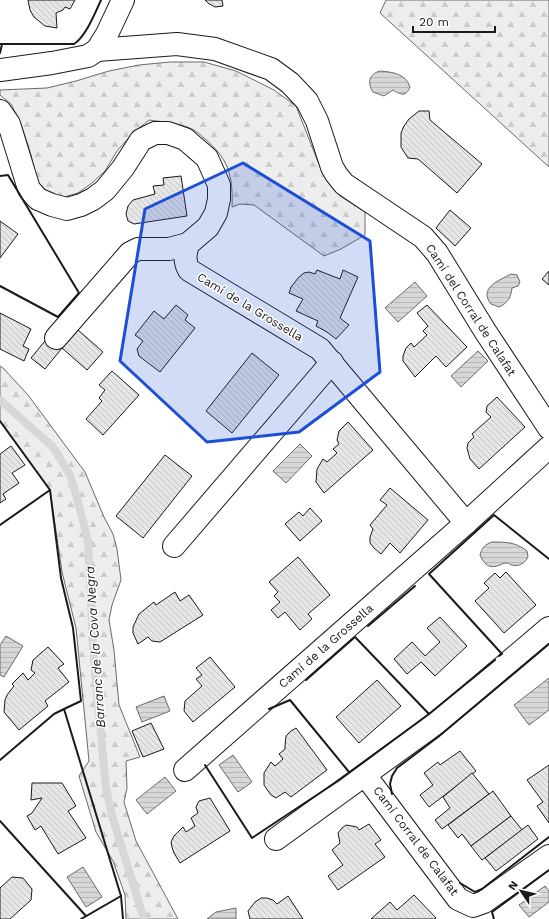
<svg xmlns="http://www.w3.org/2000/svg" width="549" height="919" viewBox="0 0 549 919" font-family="'Work Sans',sans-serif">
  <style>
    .forest { fill: url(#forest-firs); stroke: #6a6a6a }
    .water { fill: url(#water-rules); stroke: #6a6a6a }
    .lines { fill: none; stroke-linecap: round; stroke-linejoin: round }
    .stream { stroke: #d7d7d7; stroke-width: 8 }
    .building { fill: url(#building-back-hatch); stroke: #1a1a1a }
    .minor-casing { stroke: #1a1a1a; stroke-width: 24 }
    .minor { stroke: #fff; stroke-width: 22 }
    .wall { stroke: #1a1a1a; stroke-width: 2 }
    .marked { fill: #1d4ed8; fill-opacity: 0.2; stroke: #1d4ed8; stroke-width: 3; stroke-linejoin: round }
    .labels { text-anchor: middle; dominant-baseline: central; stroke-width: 3; stroke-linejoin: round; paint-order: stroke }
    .street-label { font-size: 12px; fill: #1a1a1a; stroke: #fff }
    .water-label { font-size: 13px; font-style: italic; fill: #1a1a1a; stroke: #fff }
  </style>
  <defs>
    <pattern id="forest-firs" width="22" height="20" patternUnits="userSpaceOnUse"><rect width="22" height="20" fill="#ededed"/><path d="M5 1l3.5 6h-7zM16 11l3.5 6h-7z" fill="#cbcbcb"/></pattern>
    <pattern id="water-rules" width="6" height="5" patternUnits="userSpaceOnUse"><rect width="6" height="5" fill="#d7d7d7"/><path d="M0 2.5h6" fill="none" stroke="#b8b8b8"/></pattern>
    <pattern id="building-back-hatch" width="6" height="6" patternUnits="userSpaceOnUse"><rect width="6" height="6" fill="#e6e6e6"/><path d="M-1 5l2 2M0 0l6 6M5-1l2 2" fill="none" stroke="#c5c5c5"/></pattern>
  </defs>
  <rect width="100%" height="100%" fill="#fff"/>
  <!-- forest -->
  <g class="forest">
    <polygon points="386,0 549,0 549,167 380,13"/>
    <path d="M170,62H204L236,71L274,90L296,106L322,172L340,196L365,212V235L341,249L324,256L254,205L240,204L232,207C233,176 229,159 204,138C201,135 196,131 192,129C179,123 163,122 149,120L133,133L117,151L105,171L92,183L78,193L64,197L49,193L37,181L31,155L21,124L11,104L0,95V90L47,88L76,81L109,71L139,65Z"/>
    <polygon points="0,366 3,368 28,395 85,472 104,517 113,534 117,549 121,580 112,605 109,620 114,650 119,705 140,757 126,761 127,788 124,802 136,841 178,919 126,919 125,895 113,861 96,832 79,776 89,761 76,628 62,572 50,490 0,421"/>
  </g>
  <!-- water -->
  <g class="water">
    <path d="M380,71C393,72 406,74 410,87C406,97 401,95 393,90L384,96L373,92C367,83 369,74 380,71Z"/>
    <path d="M511,274L517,275L520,282L518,286L512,288C511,297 508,303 499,307L491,304C478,288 500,280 511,274Z"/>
    <polygon points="415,282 427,296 398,322 385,308"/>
    <polygon points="478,351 488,361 461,387 451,376"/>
    <polygon points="300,444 312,456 286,483 273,471"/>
    <path d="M492,542C505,542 516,542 527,551L528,557C525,563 519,567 512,565C508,564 510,563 506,563C503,563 500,565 497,566C488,569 483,562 480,555C482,548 484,545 492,542Z"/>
    <polygon points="6,636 23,646 4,677 0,675 0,645"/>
    <polygon points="549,678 549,710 529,725 514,705"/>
    <polygon points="164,696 170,711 142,722 136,707"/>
    <polygon points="233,755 252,782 238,792 219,765"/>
    <polygon points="165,777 176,791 147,814 136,800"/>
    <polygon points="83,867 102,897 86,907 67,877"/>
    <polygon points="545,886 549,891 549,902 529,917 519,905"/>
    <polygon points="236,908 236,919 207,919 216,912"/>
  </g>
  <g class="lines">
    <!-- stream -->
    <polyline class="stream" points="0,400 53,447 70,475 77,498 88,541 93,649 106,788 112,816 144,919"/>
  </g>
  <!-- building -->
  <g class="building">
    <polygon points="28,0 75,0 70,9 65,7 63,10 56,13 57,28 45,26 34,17 30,10"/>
    <polygon points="205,0 222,0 223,6 215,7 208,3"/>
    <polygon points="419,111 429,111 430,120 482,164 457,193 418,159 408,158 401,147 401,133 404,126 409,119"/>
    <polygon points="181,176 187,216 134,224 128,221 126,214 128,206 133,200 155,194 153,186 164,185 163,178"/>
    <polygon points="450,210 471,228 455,246 436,228"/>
    <polygon points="0,221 18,234 0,258"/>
    <polygon points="317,270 340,279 343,270 358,277 340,318 349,325 336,339 327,332 316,326 318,321 296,311 303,299 289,293 291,287 299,277 304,273 309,272 315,274"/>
    <polygon points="549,271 549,285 542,279"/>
    <polygon points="176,305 188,315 185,320 195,328 160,372 139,356 137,349 143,341 135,335 154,311 164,319"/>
    <polygon points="427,305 467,347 446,367 436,356 415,377 403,361 403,356 406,348 411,343 414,347 427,335 423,331 428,326 417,313"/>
    <polygon points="0,313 31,329 23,346 29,349 24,361 0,349"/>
    <polygon points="78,330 103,352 87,370 62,348"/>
    <polygon points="49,336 62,348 45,369 31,358"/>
    <polygon points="252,353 279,375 232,433 206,411"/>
    <polygon points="112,371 139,395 103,435 86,419 102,401 99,398 105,390 99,385"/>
    <polygon points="497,397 525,427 479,469 470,459 467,448 468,443 474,437 472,434 491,417 486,412 487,406"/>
    <polygon points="348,422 373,450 324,493 316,482 317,469 323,459 327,462 337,453 333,449 339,444 337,440 339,431"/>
    <polygon points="11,446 25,465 12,473 19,483 3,494 6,499 0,503 0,454"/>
    <polygon points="165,455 192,476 143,538 116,516"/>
    <polygon points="390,488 428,520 400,553 390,543 381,554 374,548 370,543 370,537 373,529 370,525 387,505 380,500"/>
    <polygon points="310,508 322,521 300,541 285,524 299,512 303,516"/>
    <polygon points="298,557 330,595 308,614 312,619 300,630 285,612 278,618 271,610 280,602 274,596 278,592 269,582"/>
    <polygon points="506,572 536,605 504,633 475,601 489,588 484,583 495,573 500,578"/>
    <polygon points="175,592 180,601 189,595 203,615 160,642 152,641 148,637 138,644 133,633 133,627 139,614 154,602 156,605"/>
    <polygon points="440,617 467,646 435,676 421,662 407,674 394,659 412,642 425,656 440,642 427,628"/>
    <polygon points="48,647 64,664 58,668 69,682 45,701 48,706 19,730 4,712 5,700 7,695 14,686 12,684 23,673 28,680 35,673 31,670 33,660"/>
    <polygon points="210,657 235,687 193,722 184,711 185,701 202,686 196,679 202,675 196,668"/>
    <polygon points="377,680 401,706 359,743 336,717"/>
    <polygon points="151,723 164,749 143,757 132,731"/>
    <polygon points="296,728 327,770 291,797 285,792 276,798 271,795 264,785 264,773 271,762 275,766 283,759 279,754 285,749 285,746 286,736 291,731"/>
    <polygon points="460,751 476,771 429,807 420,795 433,785 424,773 438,762 440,765"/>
    <polygon points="549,765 549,823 537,806 543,802 527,780"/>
    <polygon points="472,773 489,794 442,829 435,820 450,808 443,797"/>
    <polygon points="32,783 62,783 76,806 68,811 86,838 58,854 41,826 35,830 27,816 32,813 42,798 31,800"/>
    <polygon points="493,791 511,816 471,846 462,834 458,838 448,825"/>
    <polygon points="210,798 230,831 180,863 174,853 172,847 171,842 174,836 183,827 186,832 195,826 191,818 198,813 196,807 199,801"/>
    <polygon points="511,816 522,830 482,860 471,846"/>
    <polygon points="369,824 381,840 375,844 385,857 338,890 328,876 343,865 332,850 340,843 338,833 342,828 346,825 357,827 359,830"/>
    <polygon points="528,825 538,839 496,871 485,858"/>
    <polygon points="12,877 23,878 32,889 31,900 10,919 0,919 0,888"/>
    <polygon points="414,895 436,918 435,919 371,919 390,902 397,910"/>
    <polygon points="288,896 303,919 250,919 248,911 255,902 261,898 267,898 273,900 277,904"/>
  </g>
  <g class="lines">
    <defs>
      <g id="minor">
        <polyline points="97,50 177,44 215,49 271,69 290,83 307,101 317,121 332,167 336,174 344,184 423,237 437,253 485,331 549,428"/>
        <polyline points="0,70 52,63 88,56 97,50 107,34 123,0"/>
        <polyline points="0,111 9,124 29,189 38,199 52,205 67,209 81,205 93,199 105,190 123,168 141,140 155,133 168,133 185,139 207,158 219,185 219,199 216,213 208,227 188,244"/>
        <path d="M56,338L130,253L138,249H169L188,244C185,254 184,261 189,270L320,349L466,523"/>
        <polyline points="174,546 332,362"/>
        <polyline points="185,770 466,523 549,447"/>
        <polyline points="365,775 458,899 473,906 484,902 549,856"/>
        <polyline points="276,839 439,721 549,628"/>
      </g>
    </defs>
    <!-- minor casing -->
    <use href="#minor" class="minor-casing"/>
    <!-- minor -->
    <use href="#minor" class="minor"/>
    <!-- wall -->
    <g class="wall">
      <path d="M0,44H74C86,36 95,13 101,0"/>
      <polyline points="0,53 2,44"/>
      <polyline points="0,176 8,175 79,293 58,317 0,286"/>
      <polyline points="0,421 50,490 0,525"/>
      <polyline points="50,490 61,578 73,628 81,701 64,709"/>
      <polyline points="368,626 415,586"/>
      <polyline points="499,656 502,654 429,574 494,515 549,559"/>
      <polyline points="306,680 355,637 429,714"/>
      <polyline points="269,709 290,700 349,772"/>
      <polyline points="0,760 54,714 64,709 121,896 123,919"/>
      <polyline points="205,765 252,838 338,781 429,714 495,660"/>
      <polyline points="392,794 390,784 392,776 397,768 438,737 549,644"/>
      <polyline points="0,821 86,916"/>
      <polyline points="460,883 475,892 482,889 549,837"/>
      <polyline points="81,919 121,896"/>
      <polyline points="494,919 492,912 549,870"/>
    </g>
  </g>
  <!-- marked area -->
  <path class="marked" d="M243,163L370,241L380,372L299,432L207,442L120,361L145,209Z"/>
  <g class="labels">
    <!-- street labels -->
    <g class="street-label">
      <text transform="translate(250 307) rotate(31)">Camí de la Grossella</text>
      <text transform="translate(471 310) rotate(57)">Camí del Corral de Calafat</text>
      <text transform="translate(326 646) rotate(-41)">Camí de la Grossella</text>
      <text transform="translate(416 841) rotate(53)">Camí Corral de Calafat</text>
    </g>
    <!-- water labels -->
    <g class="water-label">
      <text transform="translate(95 647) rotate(-94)">Barranc de la Cova Negra</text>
    </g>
  </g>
  <!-- north arrow -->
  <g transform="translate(521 891) rotate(305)" stroke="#ffffff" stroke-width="3" paint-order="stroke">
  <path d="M0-3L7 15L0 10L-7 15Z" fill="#1a1a1a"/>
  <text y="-6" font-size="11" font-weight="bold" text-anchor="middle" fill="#1a1a1a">N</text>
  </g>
  <!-- scale -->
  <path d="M413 26v6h82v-6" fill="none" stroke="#1a1a1a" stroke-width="2"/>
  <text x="419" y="26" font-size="12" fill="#1a1a1a" stroke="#ffffff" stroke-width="3" paint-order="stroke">20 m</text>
</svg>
